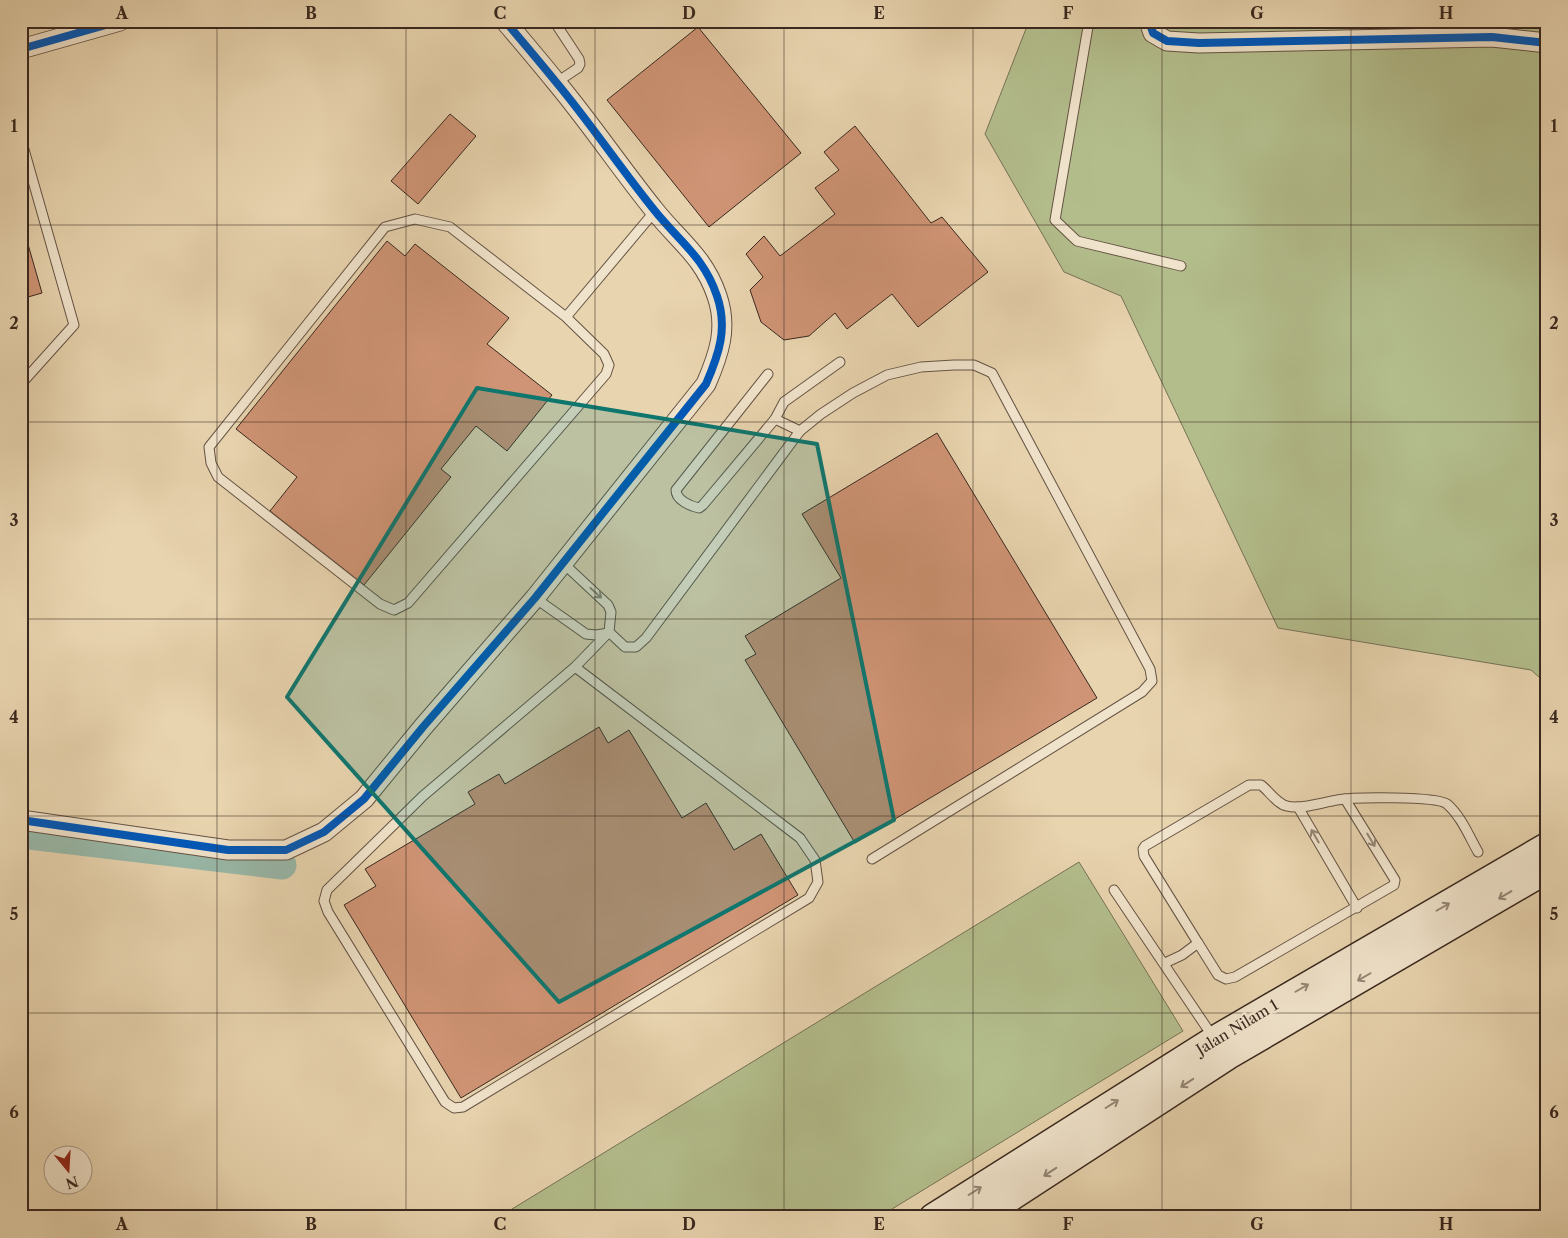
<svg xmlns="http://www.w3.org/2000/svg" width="1568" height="1238" viewBox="0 0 1568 1238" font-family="'Libre Caslon Text',serif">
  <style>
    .green { fill: #b3bd8c; stroke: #767256 }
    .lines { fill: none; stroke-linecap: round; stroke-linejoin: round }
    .river { stroke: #98b8a8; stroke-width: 29 }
    .building { fill: #cf9475; stroke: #39281f }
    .lane-casing { stroke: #655343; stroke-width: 11 }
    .street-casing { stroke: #655343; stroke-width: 21 }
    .secondary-casing { stroke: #39281f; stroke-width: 29 }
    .lane { stroke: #f0e3cb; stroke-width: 9 }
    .street { stroke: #f0e3cb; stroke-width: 19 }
    .secondary { stroke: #f0e3cb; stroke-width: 26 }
    .cycleway-casing { stroke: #f0e3cb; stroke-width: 11 }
    .cycleway { stroke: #0057b8; stroke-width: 8 }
    .oneway { stroke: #948675 }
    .marked { fill: #0f766e; fill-opacity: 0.2; stroke: #0f766e; stroke-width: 4; stroke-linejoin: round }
    .grid { fill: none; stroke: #39281f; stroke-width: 1; stroke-opacity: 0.55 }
    .labels { text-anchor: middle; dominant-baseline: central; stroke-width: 5; stroke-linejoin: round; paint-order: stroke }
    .street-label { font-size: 15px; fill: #39281f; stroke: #f0e3cb }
    .neatline { fill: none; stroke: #39281f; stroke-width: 2 }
    .grid-label { font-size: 16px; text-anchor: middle; font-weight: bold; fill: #39281f }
  </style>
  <rect width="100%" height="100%" fill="#e8d4af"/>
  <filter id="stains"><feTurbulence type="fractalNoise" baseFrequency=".004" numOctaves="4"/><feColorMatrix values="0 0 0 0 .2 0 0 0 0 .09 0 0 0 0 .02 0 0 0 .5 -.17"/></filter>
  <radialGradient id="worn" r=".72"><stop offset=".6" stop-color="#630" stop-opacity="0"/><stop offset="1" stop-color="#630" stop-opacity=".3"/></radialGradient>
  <!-- green -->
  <g class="green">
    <polygon points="1029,21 1547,21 1547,684 1531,670 1278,628 1121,296 1064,272 985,134"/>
    <polygon points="1079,862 1183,1031 879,1217 499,1217"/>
  </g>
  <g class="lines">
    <!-- river -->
    <polyline class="river" points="21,834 282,865"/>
  </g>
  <!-- building -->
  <g class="building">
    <polygon points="698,27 801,153 709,227 607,100"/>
    <polygon points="450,114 476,136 418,204 391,181"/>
    <polygon points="855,126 931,223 942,217 988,272 918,327 892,294 847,329 835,313 809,336 784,340 761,322 750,290 763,277 746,254 764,236 780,256 835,214 815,188 839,170 824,152"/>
    <polygon points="21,220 42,293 21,299"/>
    <polygon points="387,241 405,256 415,244 509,318 487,344 552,395 507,451 476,426 441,469 451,477 364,585 270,511 297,477 236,429"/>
    <polygon points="21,324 28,348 21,350"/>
    <polygon points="937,433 1097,698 855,843 745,660 756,654 745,636 841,578 802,514"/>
    <polygon points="599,727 608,743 629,730 682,818 706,803 734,850 761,834 798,895 461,1098 344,905 376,886 365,869 475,804 468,792 499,774 505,784"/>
  </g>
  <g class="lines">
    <defs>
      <g id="lane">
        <polyline points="554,21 579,59 580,64 578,68 557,82"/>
        <polyline points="1089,21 1055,220 1077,241 1181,266"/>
        <polyline points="21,139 74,325 21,384"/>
        <polyline points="566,317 604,354 609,365 606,374 408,603 394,610 380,604 218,477 211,463 209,447 385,227 415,219 450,227 566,317 655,211"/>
        <path d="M768,374L676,490C676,500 690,506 699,508L703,505L775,419L800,431"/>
        <polyline points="775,419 784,402 840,362"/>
        <polyline points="563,563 608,605 611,612 609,632 575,667 423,796 327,890 324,901 328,912 445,1102 454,1108 463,1107 809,898 818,882 815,860 800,838 575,667"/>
        <polyline points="535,598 586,634 596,635 609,633"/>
        <polyline points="609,632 625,647 636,647 646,638 800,431 821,414 853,393 887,375 921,367 954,365 974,365 992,373 1150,669 1152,681 1142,692 872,859"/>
        <polyline points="1298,807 1357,908"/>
        <polyline points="1114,890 1213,1037"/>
        <path d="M1198,943L1144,856L1143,849L1145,846L1249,785H1261C1269,791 1277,804 1287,806C1300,810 1324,802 1337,800C1353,797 1437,796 1447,804C1461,816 1469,836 1478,852"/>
        <polyline points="1165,963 1182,955 1198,943 1218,975 1226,979 1235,977 1394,885 1395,880 1345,799"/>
      </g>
      <g id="street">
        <polyline points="1149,21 1153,33 1167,41 1199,43 1492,37 1547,43"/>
        <polyline points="21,49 120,21"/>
        <path d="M21,820L228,850H286L324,832L364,799L423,727L535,598L706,384C719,354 728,328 717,296C704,257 679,241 655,211C621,169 591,124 556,82C539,61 522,41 505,21"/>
      </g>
      <g id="secondary">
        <polyline points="933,1217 1215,1039 1547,846"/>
        <polyline points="981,1217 1228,1056 1547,870"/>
      </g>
    </defs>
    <!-- lane casing -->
    <use href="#lane" class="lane-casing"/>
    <!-- street casing -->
    <use href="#street" class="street-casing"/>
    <!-- secondary casing -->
    <use href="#secondary" class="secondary-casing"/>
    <!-- lane -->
    <use href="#lane" class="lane"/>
    <!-- street -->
    <use href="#street" class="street"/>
    <!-- secondary -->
    <use href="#secondary" class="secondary"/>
    <defs>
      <g id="cycleway">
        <polyline points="1149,21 1153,33 1167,41 1199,43 1492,37 1547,43"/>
        <polyline points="21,49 120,21"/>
        <path d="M21,820L228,850H286L324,832L364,799L423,727L535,598L706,384C719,354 728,328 717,296C704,257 679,241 655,211C621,169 591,124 556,82C539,61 522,41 505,21"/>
      </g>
    </defs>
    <!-- cycleway casing -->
    <use href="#cycleway" class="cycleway-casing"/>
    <!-- cycleway -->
    <use href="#cycleway" class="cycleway"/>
  </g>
  <!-- one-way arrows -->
  <defs><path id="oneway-shaft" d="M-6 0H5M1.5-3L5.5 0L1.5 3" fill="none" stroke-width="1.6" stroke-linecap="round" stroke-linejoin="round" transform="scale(1.25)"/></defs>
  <g class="oneway">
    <use href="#oneway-shaft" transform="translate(596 593) rotate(42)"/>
    <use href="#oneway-shaft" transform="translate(1315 836) rotate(-120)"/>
    <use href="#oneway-shaft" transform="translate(1371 840) rotate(59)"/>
    <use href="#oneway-shaft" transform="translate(1505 895) rotate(149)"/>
    <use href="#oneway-shaft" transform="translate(1443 907) rotate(-30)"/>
    <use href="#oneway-shaft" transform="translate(1364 977) rotate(150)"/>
    <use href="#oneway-shaft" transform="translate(1302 988) rotate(-30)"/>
    <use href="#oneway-shaft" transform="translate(1187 1083) rotate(147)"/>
    <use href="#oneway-shaft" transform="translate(1112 1104) rotate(-32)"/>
    <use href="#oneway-shaft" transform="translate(1050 1172) rotate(147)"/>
    <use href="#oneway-shaft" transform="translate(975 1191) rotate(-32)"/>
  </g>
  <!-- marked area -->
  <path class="marked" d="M477,388L817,444L894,820L559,1002L287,697Z"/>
  <!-- grid -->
  <path class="grid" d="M217,21V1217M406,21V1217M595,21V1217M784,21V1217M973,21V1217M1162,21V1217M1351,21V1217M21,225H1547M21,422H1547M21,619H1547M21,816H1547M21,1013H1547"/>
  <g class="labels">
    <!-- street labels -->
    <g class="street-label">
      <text transform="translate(1237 1027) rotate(-31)">Jalan Nilam 1</text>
    </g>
  </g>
  <!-- margin -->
  <rect width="1568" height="1238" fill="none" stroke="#e8d4af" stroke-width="55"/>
  <!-- north arrow -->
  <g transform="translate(68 1170) rotate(162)"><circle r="24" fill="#f0e3cb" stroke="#a79886"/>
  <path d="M0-4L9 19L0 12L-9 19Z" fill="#8f2418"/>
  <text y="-8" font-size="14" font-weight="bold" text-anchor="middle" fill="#39281f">N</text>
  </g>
  <rect x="28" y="28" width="1512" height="1182" class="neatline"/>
  <g class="grid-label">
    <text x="122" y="19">A</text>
    <text x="311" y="19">B</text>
    <text x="500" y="19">C</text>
    <text x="689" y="19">D</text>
    <text x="879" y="19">E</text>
    <text x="1068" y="19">F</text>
    <text x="1257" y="19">G</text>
    <text x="1446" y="19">H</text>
    <text x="14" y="132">1</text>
    <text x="1554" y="132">1</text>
    <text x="14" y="329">2</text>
    <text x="1554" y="329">2</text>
    <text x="14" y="526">3</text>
    <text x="1554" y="526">3</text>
    <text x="14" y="723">4</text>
    <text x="1554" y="723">4</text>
    <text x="14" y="920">5</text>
    <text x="1554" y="920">5</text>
    <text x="14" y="1118">6</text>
    <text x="1554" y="1118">6</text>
    <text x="122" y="1230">A</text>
    <text x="311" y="1230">B</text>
    <text x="500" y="1230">C</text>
    <text x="689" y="1230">D</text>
    <text x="879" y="1230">E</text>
    <text x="1068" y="1230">F</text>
    <text x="1257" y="1230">G</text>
    <text x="1446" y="1230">H</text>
  </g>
  <rect width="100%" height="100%" filter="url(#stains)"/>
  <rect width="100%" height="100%" fill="url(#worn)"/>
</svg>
